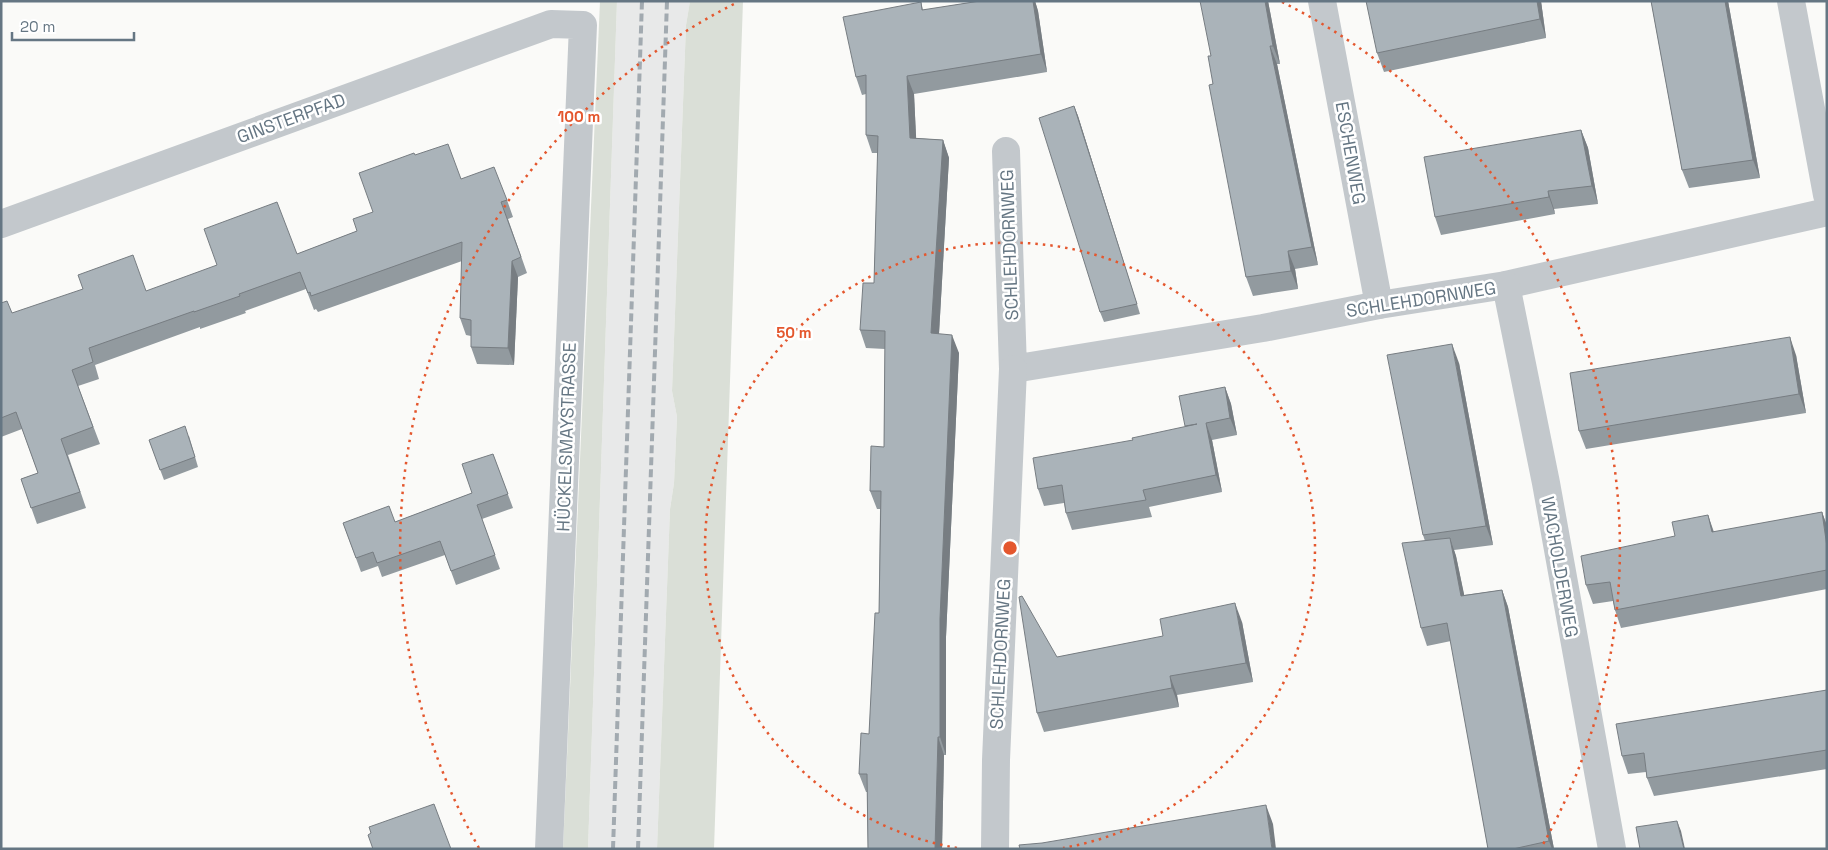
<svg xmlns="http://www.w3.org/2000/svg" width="1828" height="850" viewBox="0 0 1828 850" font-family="'Space Grotesk',sans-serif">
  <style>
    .built { fill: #e8e9e9 }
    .green { fill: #dadfd7 }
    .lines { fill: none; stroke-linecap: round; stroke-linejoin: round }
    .minor { stroke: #c3c8cc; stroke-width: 28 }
    .rail { stroke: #a2aab0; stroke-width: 4; stroke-dasharray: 8 4; stroke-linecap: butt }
    .wall { fill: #929a9f }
    .shaded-wall { fill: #777d82 }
    .building { fill: #aab3b9; stroke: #777d82 }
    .ring { fill: none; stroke: #e4572e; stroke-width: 2.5; stroke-dasharray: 2.5 5 }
    .labels { text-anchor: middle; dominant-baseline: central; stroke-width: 5; stroke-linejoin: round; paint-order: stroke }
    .street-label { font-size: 18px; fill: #657683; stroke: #fff }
    .centre { fill: #e4572e; stroke: #fff; stroke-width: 2.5 }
    .ring-label { font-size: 15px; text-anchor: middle; font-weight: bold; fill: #e4572e; stroke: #fff; stroke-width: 5; stroke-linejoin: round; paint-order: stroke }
  </style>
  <rect width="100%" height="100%" fill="#fafaf8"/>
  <!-- built -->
  <polygon class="built" points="617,1 690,1 686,25 672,391 677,417 674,483 670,509 657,849 588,849"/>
  <!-- green -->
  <g class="green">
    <polygon points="600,1 617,1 588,849 563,849"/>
    <polygon points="690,1 743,1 714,849 657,849 670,509 674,483 677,417 672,391 686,25"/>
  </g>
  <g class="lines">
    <!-- minor -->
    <g class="minor">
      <polyline points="1322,1 1379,305"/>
      <polyline points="1791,1 1827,195"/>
      <polyline points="1006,151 1013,369 1263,328 1379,305 1506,285 1827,212"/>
      <polyline points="1,224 551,24 583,25 549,849"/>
      <polyline points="1506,285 1546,483 1612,849"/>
      <polyline points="995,849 996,760 1013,369"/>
    </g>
    <!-- rail -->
    <g class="rail">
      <polyline points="613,849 642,1"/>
      <polyline points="638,849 667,1"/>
    </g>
  </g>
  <!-- wall -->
  <g class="wall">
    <polygon points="980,1 1035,1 1038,11 1047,72 914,94 916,138 943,140 949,158 939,334 959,353 946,637 946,755 944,755 942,849 868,849 867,792 866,792 859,774 869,734 879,613 880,509 877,509 870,491 884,447 885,349 866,348 860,330 874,283 878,153 872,153 866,135 866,94 862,95 856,77 921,2 923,10"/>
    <polygon points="1268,1 1280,64 1277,64 1318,265 1295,269 1298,289 1253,296 1246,277 1213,84 1211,56"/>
    <polygon points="1541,1 1546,38 1384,72 1377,53"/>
    <polygon points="1651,1 1728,1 1760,178 1689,188 1682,170"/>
    <polygon points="1074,106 1078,116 1140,314 1104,322 1100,312"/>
    <polygon points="1581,130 1588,148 1598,204 1554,209 1555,214 1441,235 1435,217"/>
    <polygon points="415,155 461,179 507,200 513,217 508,219 527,273 518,277 514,365 477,364 471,347 471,336 466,335 460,318 462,261 318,312 316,309 314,310 306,289 245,311 246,313 200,329 200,327 95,365 99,379 78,386 100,444 68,455 86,508 37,524 21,479 38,473 22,429 1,437 1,303 12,313 146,291 297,254 357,231 373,212"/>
    <polygon points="1796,355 1806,413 1586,449 1579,431"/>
    <polygon points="1459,363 1493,545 1454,550 1456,556 1464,595 1502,590 1508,607 1554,849 1488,849 1451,641 1427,646 1421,628 1425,541 1423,535"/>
    <polygon points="1225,387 1231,404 1237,435 1212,440 1222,492 1149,507 1152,517 1072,530 1066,513 1064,503 1044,506 1038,489 1133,440 1185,427"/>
    <polygon points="189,436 198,467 164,480 149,440"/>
    <polygon points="493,454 513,508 482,519 500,569 456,585 445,555 382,577 378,566 361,572 343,523 395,522 472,493"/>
    <polygon points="1822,512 1827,526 1827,589 1621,628 1615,610 1613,601 1593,604 1586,585 1675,536 1708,515 1714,532"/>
    <polygon points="1242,622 1253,682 1177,695 1179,707 1044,732 1037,713 1057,657"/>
    <polygon points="1827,690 1827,769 1654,796 1647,778 1646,772 1628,774 1622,756"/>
  </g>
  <!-- shaded-wall -->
  <g class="shaded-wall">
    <polygon points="1033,1 1035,1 1038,11 1047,72 1041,54"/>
    <polygon points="1265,1 1268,1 1280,64 1273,46"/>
    <polygon points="1537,1 1541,1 1546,38 1540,19"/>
    <polygon points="1725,1 1728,1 1760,178 1753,160"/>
    <polygon points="1270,46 1277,64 1318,265 1312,247"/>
    <polygon points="907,76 914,94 917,156 910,138"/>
    <polygon points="1074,106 1078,116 1140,314 1137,304"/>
    <polygon points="1581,130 1588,148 1598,204 1592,186"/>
    <polygon points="943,140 949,158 938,351 931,333"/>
    <polygon points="1548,191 1554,209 1555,214 1549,197"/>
    <polygon points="1288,251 1295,269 1298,289 1291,271"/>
    <polygon points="512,261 518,277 514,365 508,348"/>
    <polygon points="952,335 959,353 946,637 946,755 940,737 940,619"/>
    <polygon points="1790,337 1796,355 1806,413 1799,394"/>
    <polygon points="1452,344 1459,363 1493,545 1486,526"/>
    <polygon points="1225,387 1231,404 1237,435 1230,418"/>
    <polygon points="1206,423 1212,440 1222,492 1216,475"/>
    <polygon points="1822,512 1827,526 1827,547"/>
    <polygon points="1708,515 1714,534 1712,532"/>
    <polygon points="1450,538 1456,556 1468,613 1461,596"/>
    <polygon points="1502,590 1508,607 1554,849 1552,849 1549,841"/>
    <polygon points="1235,603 1242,622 1253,682 1246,663"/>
    <polygon points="1170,676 1177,695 1179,707 1172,688"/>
    <polygon points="938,737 944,755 942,849 935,849"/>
    <polygon points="1266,805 1273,824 1276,849 1272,849"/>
    <polygon points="1677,821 1681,831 1685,849 1684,849"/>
  </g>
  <!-- building -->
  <g class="building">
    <polygon points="980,1 1033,1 1041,54 907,76 910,138 943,140 931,333 952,335 940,619 940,737 938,737 935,849 868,849 867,774 859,774 861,733 869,734 875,613 879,613 881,491 870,491 871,446 884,447 885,331 860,330 863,283 874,283 878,136 866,135 866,75 856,77 843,17 921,2 922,10"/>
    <polygon points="1200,1 1265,1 1273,46 1270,46 1312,247 1288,251 1291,271 1246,277 1209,85 1213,84 1208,56 1211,56"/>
    <polygon points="1366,1 1537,1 1540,19 1377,53"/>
    <polygon points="1651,1 1725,1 1753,160 1682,170"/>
    <polygon points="1074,106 1137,304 1100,312 1039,118"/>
    <polygon points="1581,130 1592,186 1548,191 1549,197 1435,217 1424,157"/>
    <polygon points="448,144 461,179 494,167 507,200 501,202 521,257 512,261 508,348 471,347 471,320 460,318 462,242 311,296 310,292 308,293 300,272 239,294 240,296 194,312 194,311 89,348 93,362 72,370 93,427 61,439 80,492 31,508 21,479 38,473 16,412 1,418 1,303 7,301 12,313 83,289 78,275 133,255 146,291 217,265 204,229 277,202 297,254 357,231 353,219 373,212 359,173 414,153 415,155"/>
    <polygon points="1790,337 1799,394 1579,431 1570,373"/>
    <polygon points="1452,344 1486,526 1423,535 1387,355"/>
    <polygon points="1225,387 1230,418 1206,423 1216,475 1143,490 1146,500 1066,513 1062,485 1038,489 1033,458 1133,440 1132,438 1197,424 1185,426 1179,396"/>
    <polygon points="185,426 195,457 160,470 149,440"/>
    <polygon points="493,454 508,494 477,505 495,555 451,571 440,541 377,563 373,552 356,558 343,523 389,506 395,522 472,493 462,464"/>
    <polygon points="1822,512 1827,547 1827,570 1615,610 1610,582 1586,585 1581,556 1675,536 1672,522 1708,515 1712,532"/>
    <polygon points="1450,538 1461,596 1502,590 1549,841 1513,849 1488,849 1447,623 1421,628 1402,543"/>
    <polygon points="1022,596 1057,657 1163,636 1160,619 1235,603 1246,663 1170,676 1172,688 1037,713 1019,597"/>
    <polygon points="1827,690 1827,750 1647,778 1644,753 1622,756 1616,724"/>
    <polygon points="434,804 451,849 373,849 368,835 371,833 369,827"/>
    <polygon points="1266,805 1272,849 1020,849 1019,845 1042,843"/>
    <polygon points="1677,821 1684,849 1640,849 1636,827"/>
  </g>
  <!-- distance rings -->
  <g class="ring">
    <path d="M957 848A305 305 0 1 1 1063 848"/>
    <path d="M479 848A610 610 0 0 1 738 2M1282 2A610 610 0 0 1 1541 848"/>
  </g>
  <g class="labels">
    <!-- street labels -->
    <g class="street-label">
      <text transform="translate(291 118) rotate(-20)">GINSTERPFAD</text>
      <text transform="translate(1351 153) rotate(80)">ESCHENWEG</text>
      <text transform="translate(1009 245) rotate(-92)">SCHLEHDORNWEG</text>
      <text transform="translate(1421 299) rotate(-9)">SCHLEHDORNWEG</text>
      <text transform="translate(566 437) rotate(-88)">HÜCKELSMAYSTRASSE</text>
      <text transform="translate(1560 567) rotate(80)">WACHOLDERWEG</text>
      <text transform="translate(1000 654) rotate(-87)">SCHLEHDORNWEG</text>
    </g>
  </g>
  <circle cx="1010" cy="548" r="8" class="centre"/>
  <g class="ring-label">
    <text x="579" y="122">100 m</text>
    <text x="794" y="338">50 m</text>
  </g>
  <!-- border -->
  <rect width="1828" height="850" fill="none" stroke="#657683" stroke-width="5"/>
  <!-- scale -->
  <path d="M12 32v8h122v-8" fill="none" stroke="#657683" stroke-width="2.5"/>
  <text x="20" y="32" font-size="15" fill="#657683" stroke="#ffffff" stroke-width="4" paint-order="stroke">20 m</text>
</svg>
